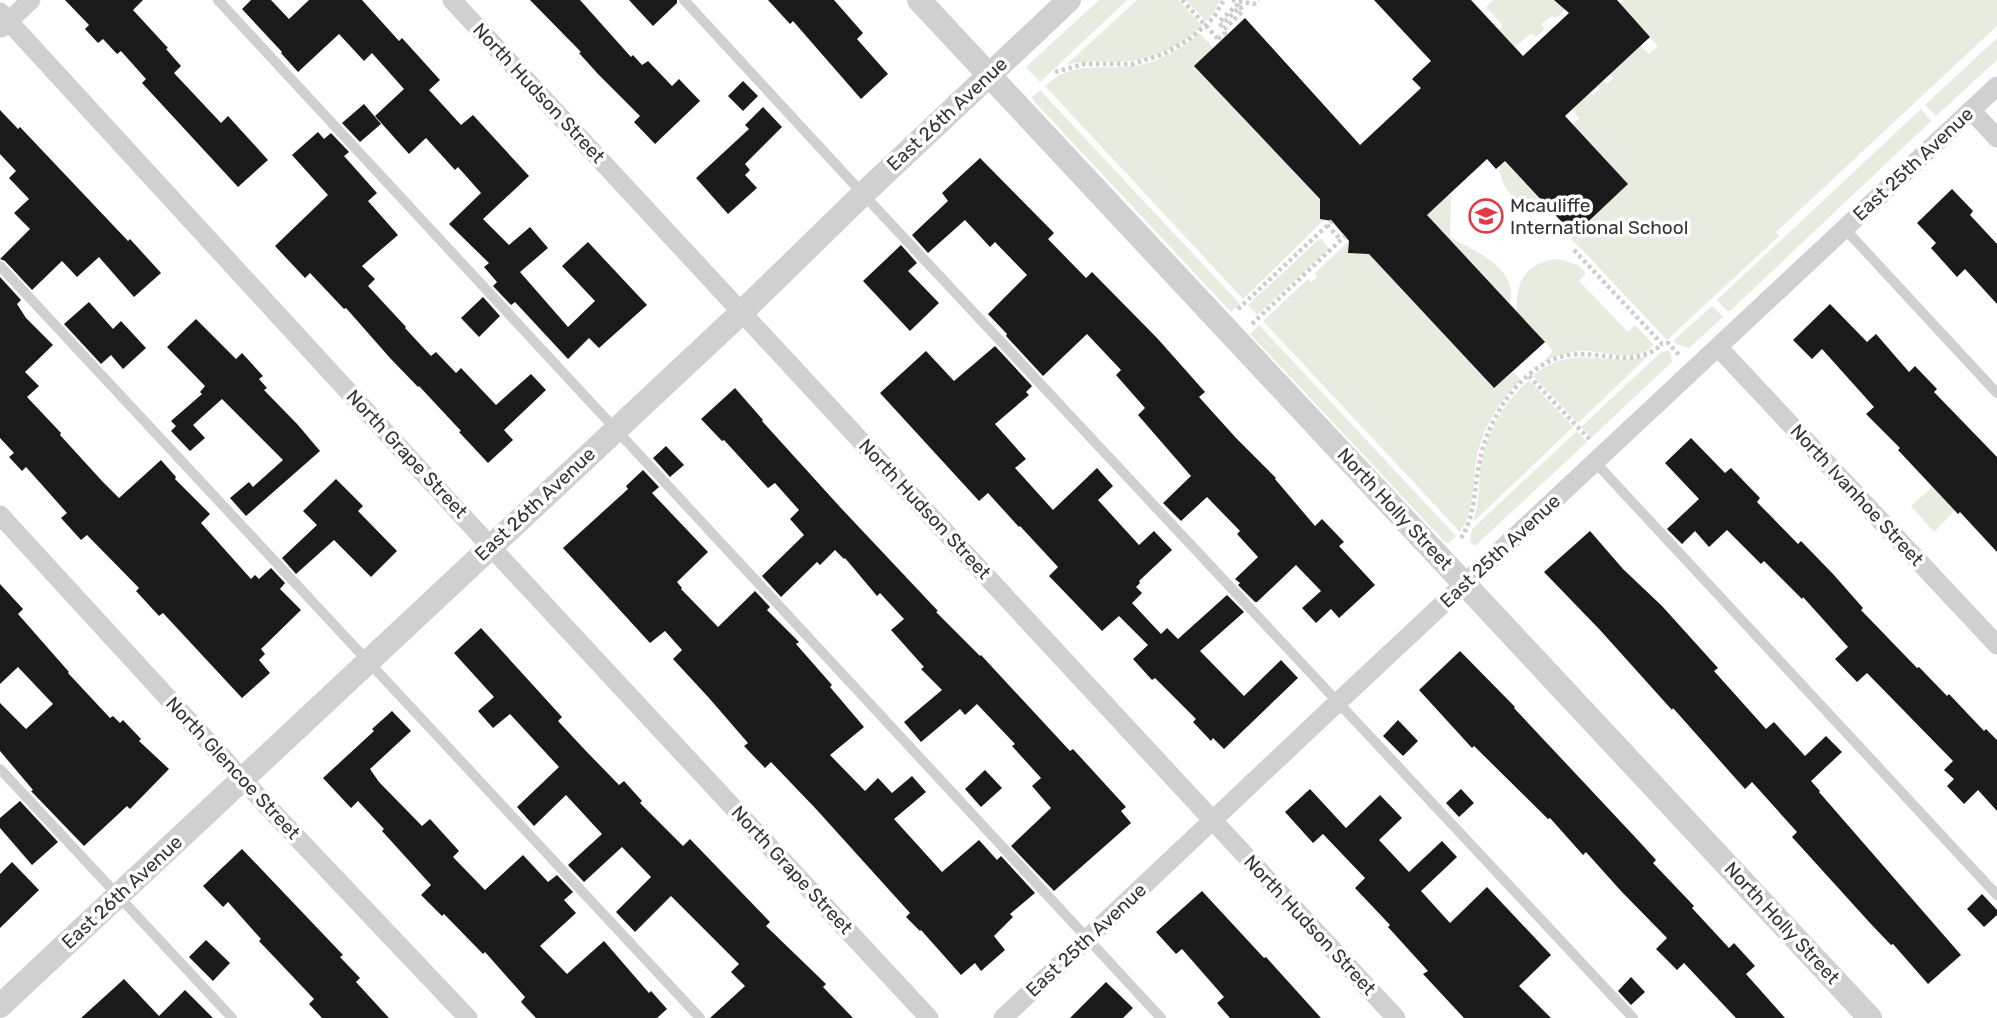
<svg xmlns="http://www.w3.org/2000/svg" width="1997" height="1018" viewBox="0 0 1997 1018" font-family="Rubik,sans-serif">
  <style>
    .green { fill: #e6ecdf }
    .building { fill: #1a1a1a }
    .lines { fill: none; stroke-linecap: round; stroke-linejoin: round }
    .path { stroke: #cdcdcd; stroke-width: 4.5; stroke-dasharray: 3.5 3.5; stroke-linecap: butt }
    .service { stroke: #d0d0d0; stroke-width: 10 }
    .minor { stroke: #d0d0d0; stroke-width: 19 }
    .tertiary { stroke: #d0d0d0; stroke-width: 24 }
    .labels { text-anchor: middle; dominant-baseline: central; stroke-width: 7; stroke-linejoin: round; paint-order: stroke }
    .street-label { font-size: 19px; fill: #333; stroke: #fff }
    .poi-label { font-size: 19px; fill: #333; stroke: #fff; text-anchor: start }
  </style>
  <rect width="100%" height="100%" fill="#fff"/>
  <!-- green -->
  <g class="green">
    <polygon points="1099,0 1127,0 1040,82 1026,67"/>
    <path d="M1137,0H1178L1202,26C1178,48 1149,62 1116,62C1099,62 1084,60 1066,65Z"/>
    <polygon points="1186,0 1220,0 1214,12 1206,21"/>
    <polygon points="1493,0 1573,0 1556,19 1552,16 1541,24 1545,29 1536,37 1531,33 1515,47 1499,30 1503,26 1486,7"/>
    <polygon points="1624,0 1997,0 1997,26 1776,232 1779,236 1667,340 1571,238 1628,184 1572,124 1579,118 1572,110 1590,92 1593,95 1600,89 1598,86 1603,81 1607,84 1613,78 1610,74 1641,46 1649,54 1658,46 1620,4"/>
    <path d="M1200,33L1213,48L1195,66L1324,203L1320,207V215L1324,220L1243,299L1045,86C1073,60 1098,70 1132,66C1158,63 1181,49 1200,33Z"/>
    <polygon points="1997,38 1997,60 1936,116 1925,105"/>
    <polygon points="1040,90 1240,304 1231,312 1033,100 1032,97"/>
    <polygon points="1921,109 1931,121 1730,311 1727,311 1717,300"/>
    <path d="M1505,161L1543,203L1541,205C1516,206 1502,191 1499,167Z"/>
    <path d="M1448,195H1451L1450,237C1476,252 1518,267 1510,304L1427,215Z"/>
    <polygon points="1319,239 1322,239 1329,249 1257,315 1248,305"/>
    <path d="M1349,241L1365,249L1493,388L1513,372L1521,380C1498,401 1481,431 1476,462C1473,486 1474,511 1460,532L1263,321L1308,279L1311,282L1317,277L1315,273Z"/>
    <path d="M1558,259L1578,265L1586,273L1579,281L1628,332L1635,325L1654,345C1636,364 1607,351 1585,351C1570,351 1557,355 1543,362L1553,351L1517,312C1515,281 1527,262 1558,259Z"/>
    <polygon points="1712,306 1723,317 1689,348 1676,344 1673,341"/>
    <polygon points="1259,325 1456,536 1449,543 1446,543 1250,334"/>
    <polygon points="1665,351 1670,351 1672,362 1591,438 1581,427 1660,353"/>
    <path d="M1648,356L1578,423L1533,376C1574,342 1604,368 1648,356Z"/>
    <path d="M1529,380L1573,427L1473,522C1478,505 1479,490 1480,472C1485,436 1501,405 1529,380Z"/>
    <polygon points="1577,431 1587,442 1475,546 1470,542 1472,529"/>
    <polygon points="1932,487 1955,510 1934,532 1911,506"/>
  </g>
  <!-- building -->
  <g class="building">
    <polygon points="65,0 143,0 133,10 168,48 166,49 181,66 174,73 221,123 228,116 268,160 238,187 142,83 146,79 121,51 117,54 103,39 98,43 85,29 89,25"/>
    <polygon points="251,0 271,0 289,19 309,0 362,0 399,41 402,38 440,80 429,90 461,125 473,115 529,176 483,219 509,245 530,227 548,248 520,272 568,327 595,301 562,266 588,242 647,305 599,348 589,338 568,359 515,302 511,305 493,286 497,282 484,267 489,263 449,224 481,193 458,167 455,170 426,138 409,154 375,116 404,89 372,53 364,61 339,34 298,72 281,53 282,52 242,9"/>
    <polygon points="530,0 580,0 631,57 633,55 642,65 648,61 672,86 679,79 700,101 655,144 634,122 640,116 598,74 579,53 581,52"/>
    <polygon points="629,0 677,0 677,3 653,26"/>
    <polygon points="768,0 834,0 863,33 857,39 888,74 861,99 793,21 790,24"/>
    <polygon points="1374,0 1471,0 1523,56 1569,13 1554,0 1617,0 1650,37 1565,116 1628,184 1574,235 1505,161 1496,169 1487,159 1427,215 1545,342 1494,388 1369,254 1348,253 1349,241 1332,221 1320,219 1320,199 1194,66 1245,18 1360,145 1421,88 1412,79 1431,61"/>
    <polygon points="743,81 758,96 743,111 728,96"/>
    <polygon points="364,104 381,124 360,142 342,123"/>
    <polygon points="763,107 782,127 745,164 750,170 745,175 757,188 728,214 696,178 749,129 745,125"/>
    <polygon points="0,110 18,129 20,127 128,241 130,239 161,273 134,297 99,257 77,277 62,261 32,290 5,261 0,259 30,229 14,213 29,199 9,178 16,171 0,154"/>
    <polygon points="318,132 324,139 331,133 349,152 344,156 377,193 368,201 398,235 362,266 375,279 368,286 406,327 405,328 431,356 436,352 456,373 461,368 496,405 531,374 546,390 504,430 513,440 488,463 459,432 461,431 419,386 418,387 390,358 346,308 344,309 310,273 305,278 275,246 328,195 292,155"/>
    <polygon points="980,158 1054,233 1048,239 1086,278 1092,272 1157,338 1205,392 1199,397 1236,438 1276,478 1275,479 1315,526 1322,519 1344,542 1339,546 1375,585 1339,618 1331,609 1316,623 1302,608 1321,591 1296,565 1257,602 1255,602 1238,585 1240,583 1235,579 1258,557 1237,534 1240,531 1207,497 1181,521 1163,503 1191,476 1138,415 1145,408 1116,375 1121,370 1087,334 1043,376 1006,336 1007,334 988,314 1027,275 995,242 990,247 965,220 928,253 912,235 948,201 942,193"/>
    <polygon points="1952,189 1973,211 1970,215 1997,244 1997,304 1965,269 1957,277 1931,248 1936,243 1917,223"/>
    <polygon points="901,245 917,263 908,271 939,303 910,331 863,281"/>
    <polygon points="0,277 21,300 17,304 26,318 53,345 25,372 39,386 27,397 61,433 60,435 102,481 119,498 161,460 176,477 175,479 210,514 201,523 251,579 255,575 259,579 271,568 285,583 280,589 301,610 261,649 265,654 259,660 270,673 242,698 163,613 159,616 136,591 139,588 87,535 81,540 61,518 67,513 26,467 22,471 9,457 14,453 0,438"/>
    <polygon points="483,297 500,316 479,337 461,318"/>
    <polygon points="89,302 113,329 121,321 146,348 123,369 111,355 101,364 64,324"/>
    <polygon points="1830,304 1867,342 1876,334 1909,372 1915,366 1937,389 1934,392 1997,457 1997,552 1960,512 1958,514 1898,450 1900,448 1866,414 1874,407 1822,349 1812,359 1793,340"/>
    <polygon points="196,319 236,359 242,353 263,376 259,379 267,388 264,390 298,425 320,451 246,516 230,498 249,482 253,487 283,460 222,399 193,425 205,438 190,451 171,431 176,426 171,421 202,394 200,392 205,386 167,347"/>
    <polygon points="995,346 1032,386 1026,392 1029,395 995,424 1026,459 1015,468 1053,510 1097,468 1113,486 1098,500 1139,545 1154,531 1172,550 1139,581 1140,583 1136,587 1142,593 1132,603 1161,634 1167,628 1178,639 1227,595 1244,612 1200,651 1244,696 1281,660 1298,678 1224,749 1213,738 1211,741 1193,722 1196,719 1155,678 1152,680 1133,659 1148,645 1119,616 1102,631 1049,576 1058,567 1020,526 1019,527 988,493 979,501 880,393 926,351 954,381"/>
    <polygon points="735,388 763,420 762,421 840,507 938,611 936,612 980,656 981,655 1070,751 1073,749 1126,807 1121,811 1131,823 1054,891 1011,846 1051,808 1032,786 1041,778 1012,746 1015,744 977,704 965,715 960,709 921,742 904,722 942,690 921,669 924,667 891,630 904,619 880,593 877,596 845,558 844,559 835,550 820,565 817,562 781,597 762,576 804,535 790,519 799,510 775,483 768,488 724,440 722,441 701,419"/>
    <polygon points="1691,438 1725,473 1731,468 1760,498 1757,502 1798,544 1801,541 1833,574 1863,608 1861,610 1917,668 1919,667 1947,696 1949,694 1984,731 1986,729 1997,740 1997,811 1978,790 1964,804 1947,786 1954,779 1944,770 1953,761 1867,673 1857,682 1835,659 1848,647 1803,597 1802,599 1764,561 1761,564 1727,530 1709,547 1695,531 1682,544 1667,529 1699,499 1665,463"/>
    <polygon points="666,446 684,465 670,477 653,458"/>
    <polygon points="643,470 659,487 652,493 708,552 677,582 682,588 681,589 718,627 755,591 770,607 767,610 799,642 796,644 832,685 830,687 864,727 830,755 865,791 878,778 892,793 912,776 926,792 894,819 942,872 979,840 997,860 1001,856 1035,893 1010,914 1013,917 994,936 1005,950 981,971 975,963 961,975 921,930 920,931 906,917 910,913 816,809 771,762 765,768 744,746 748,743 709,698 673,659 682,650 665,631 650,643 563,548 628,489 626,486"/>
    <polygon points="336,479 363,506 358,511 397,551 371,577 334,540 296,574 282,558 317,525 303,511"/>
    <polygon points="1590,531 1623,569 1662,606 1718,668 1714,671 1766,729 1774,722 1805,756 1826,736 1842,752 1811,781 1820,791 1819,792 1961,955 1928,984 1893,944 1891,945 1870,923 1792,837 1797,832 1752,782 1745,789 1673,708 1672,710 1600,630 1544,572"/>
    <polygon points="0,584 23,609 18,614 69,672 68,673 110,718 113,716 120,723 123,720 141,739 139,741 169,769 130,809 127,806 84,846 31,791 33,790 0,751 0,703 26,729 53,704 18,667 0,684"/>
    <polygon points="481,628 562,717 558,721 585,750 619,785 624,781 642,801 640,803 683,846 690,839 770,922 766,926 826,984 823,987 853,1018 710,1018 745,986 731,972 739,964 671,896 635,932 616,912 651,877 622,847 584,882 568,865 602,834 566,795 534,826 517,807 559,767 510,714 493,728 478,711 494,697 454,653"/>
    <polygon points="1460,651 1515,707 1514,708 1635,837 1656,860 1653,863 1694,906 1692,908 1729,948 1734,943 1755,966 1746,974 1785,1018 1736,1018 1684,963 1677,970 1656,949 1667,938 1621,891 1586,852 1583,855 1550,818 1548,819 1474,746 1472,748 1419,690"/>
    <polygon points="392,711 411,731 370,769 379,782 422,826 430,819 459,851 453,857 485,890 523,855 548,882 557,875 573,892 564,900 576,913 540,946 567,974 604,941 649,993 651,991 667,1009 657,1018 536,1018 521,1002 525,997 485,952 483,954 444,914 442,916 421,895 431,885 382,831 384,829 358,801 351,808 323,778 374,731 372,729"/>
    <polygon points="1398,720 1418,741 1403,756 1383,736"/>
    <polygon points="985,770 1002,788 981,807 965,789"/>
    <polygon points="1310,789 1346,828 1380,795 1402,818 1379,840 1409,872 1442,841 1457,857 1421,891 1450,923 1487,887 1551,955 1519,986 1551,1018 1464,1018 1423,974 1428,971 1388,927 1390,925 1355,888 1365,878 1323,834 1313,843 1285,812"/>
    <polygon points="1461,789 1474,803 1459,817 1446,803"/>
    <polygon points="20,801 58,842 32,865 0,828 0,818"/>
    <polygon points="242,849 343,955 340,957 360,978 356,982 389,1018 322,1018 309,1004 314,999 259,941 261,939 228,902 223,907 203,886"/>
    <polygon points="12,862 39,890 0,928 0,874"/>
    <polygon points="1202,891 1264,958 1266,957 1321,1018 1230,1018 1217,1003 1224,997 1182,949 1176,954 1156,932"/>
    <polygon points="1982,894 1997,910 1997,915 1984,927 1967,909"/>
    <polygon points="206,940 230,963 213,981 189,957"/>
    <polygon points="1631,977 1645,992 1631,1005 1618,991"/>
    <polygon points="124,979 159,1016 185,990 213,1018 81,1018"/>
    <polygon points="1106,982 1133,1008 1123,1018 1070,1018"/>
  </g>
  <g class="lines">
    <!-- path -->
    <g class="path">
      <polyline points="1182,0 1219,40"/>
      <polyline points="1232,0 1254,4 1259,0"/>
      <polyline points="1218,39 1225,33 1223,30 1243,11 1240,7 1221,25 1219,22 1237,5 1238,1"/>
      <polyline points="1055,72 1084,64 1132,64 1164,54 1188,40 1205,26 1214,17 1224,0"/>
      <polyline points="1327,225 1341,240"/>
      <polyline points="1574,250 1662,344 1668,343 1680,356"/>
      <polyline points="1238,309 1332,221"/>
      <polyline points="1252,324 1345,236"/>
      <polyline points="1529,376 1591,441"/>
      <path d="M1461,538C1476,515 1474,486 1480,460C1488,418 1520,367 1564,356C1600,348 1633,371 1662,344"/>
    </g>
    <!-- service -->
    <g class="service">
      <polyline points="218,0 1161,1018"/>
      <polyline points="684,0 863,194 1633,1018"/>
      <polyline points="1844,228 1997,393"/>
      <polyline points="0,266 700,1018"/>
      <polyline points="1595,462 1997,895"/>
      <polyline points="0,769 232,1018"/>
    </g>
    <!-- minor -->
    <g class="minor">
      <polyline points="452,0 1396,1018"/>
      <polyline points="0,12 490,546 929,1018"/>
      <polyline points="1,28 31,0"/>
      <polyline points="1971,110 1997,138"/>
      <polyline points="1718,347 1997,645"/>
      <polyline points="0,515 268,807 468,1018"/>
      <polyline points="1003,1018 1337,703 1997,86"/>
    </g>
    <!-- tertiary -->
    <g class="tertiary">
      <polyline points="919,0 1870,1018"/>
      <polyline points="0,1006 742,312 863,194 1069,0"/>
    </g>
  </g>
  <!-- icons -->
  <defs>
    <symbol id="school-ring" viewBox="-11 -11 22 22"><circle r="9.5" fill="#fff" stroke="#e63946" stroke-width="1.5"/><path d="M0-5L7-2L0 1L-7-2ZM-4 1L0 2.5L4 1V4Q0 6-4 4Z" fill="#e63946"/></symbol>
  </defs>
  <g fill-rule="evenodd">
    <use href="#school-ring" x="1467" y="197" width="38" height="38"/>
  </g>
  <g class="labels">
    <!-- street labels -->
    <g class="street-label">
      <text transform="translate(539 93) rotate(47)">North Hudson Street</text>
      <text transform="translate(947 114) rotate(-43)">East 26th Avenue</text>
      <text transform="translate(1913 164) rotate(-43)">East 25th Avenue</text>
      <text transform="translate(407 454) rotate(47)">North Grape Street</text>
      <text transform="translate(1857 495) rotate(47)">North Ivanhoe Street</text>
      <text transform="translate(535 504) rotate(-43)">East 26th Avenue</text>
      <text transform="translate(925 509) rotate(47)">North Hudson Street</text>
      <text transform="translate(1395 509) rotate(47)">North Holly Street</text>
      <text transform="translate(1500 551) rotate(-43)">East 25th Avenue</text>
      <text transform="translate(233 768) rotate(47)">North Glencoe Street</text>
      <text transform="translate(792 870) rotate(47)">North Grape Street</text>
      <text transform="translate(122 892) rotate(-43)">East 26th Avenue</text>
      <text transform="translate(1782 923) rotate(47)">North Holly Street</text>
      <text transform="translate(1310 925) rotate(47)">North Hudson Street</text>
      <text transform="translate(1086 940) rotate(-43)">East 25th Avenue</text>
    </g>
    <!-- poi labels -->
    <g class="poi-label">
      <text x="1510" y="205">Mcauliffe<tspan x="1510" dy="22">International School</tspan></text>
    </g>
  </g>
</svg>
